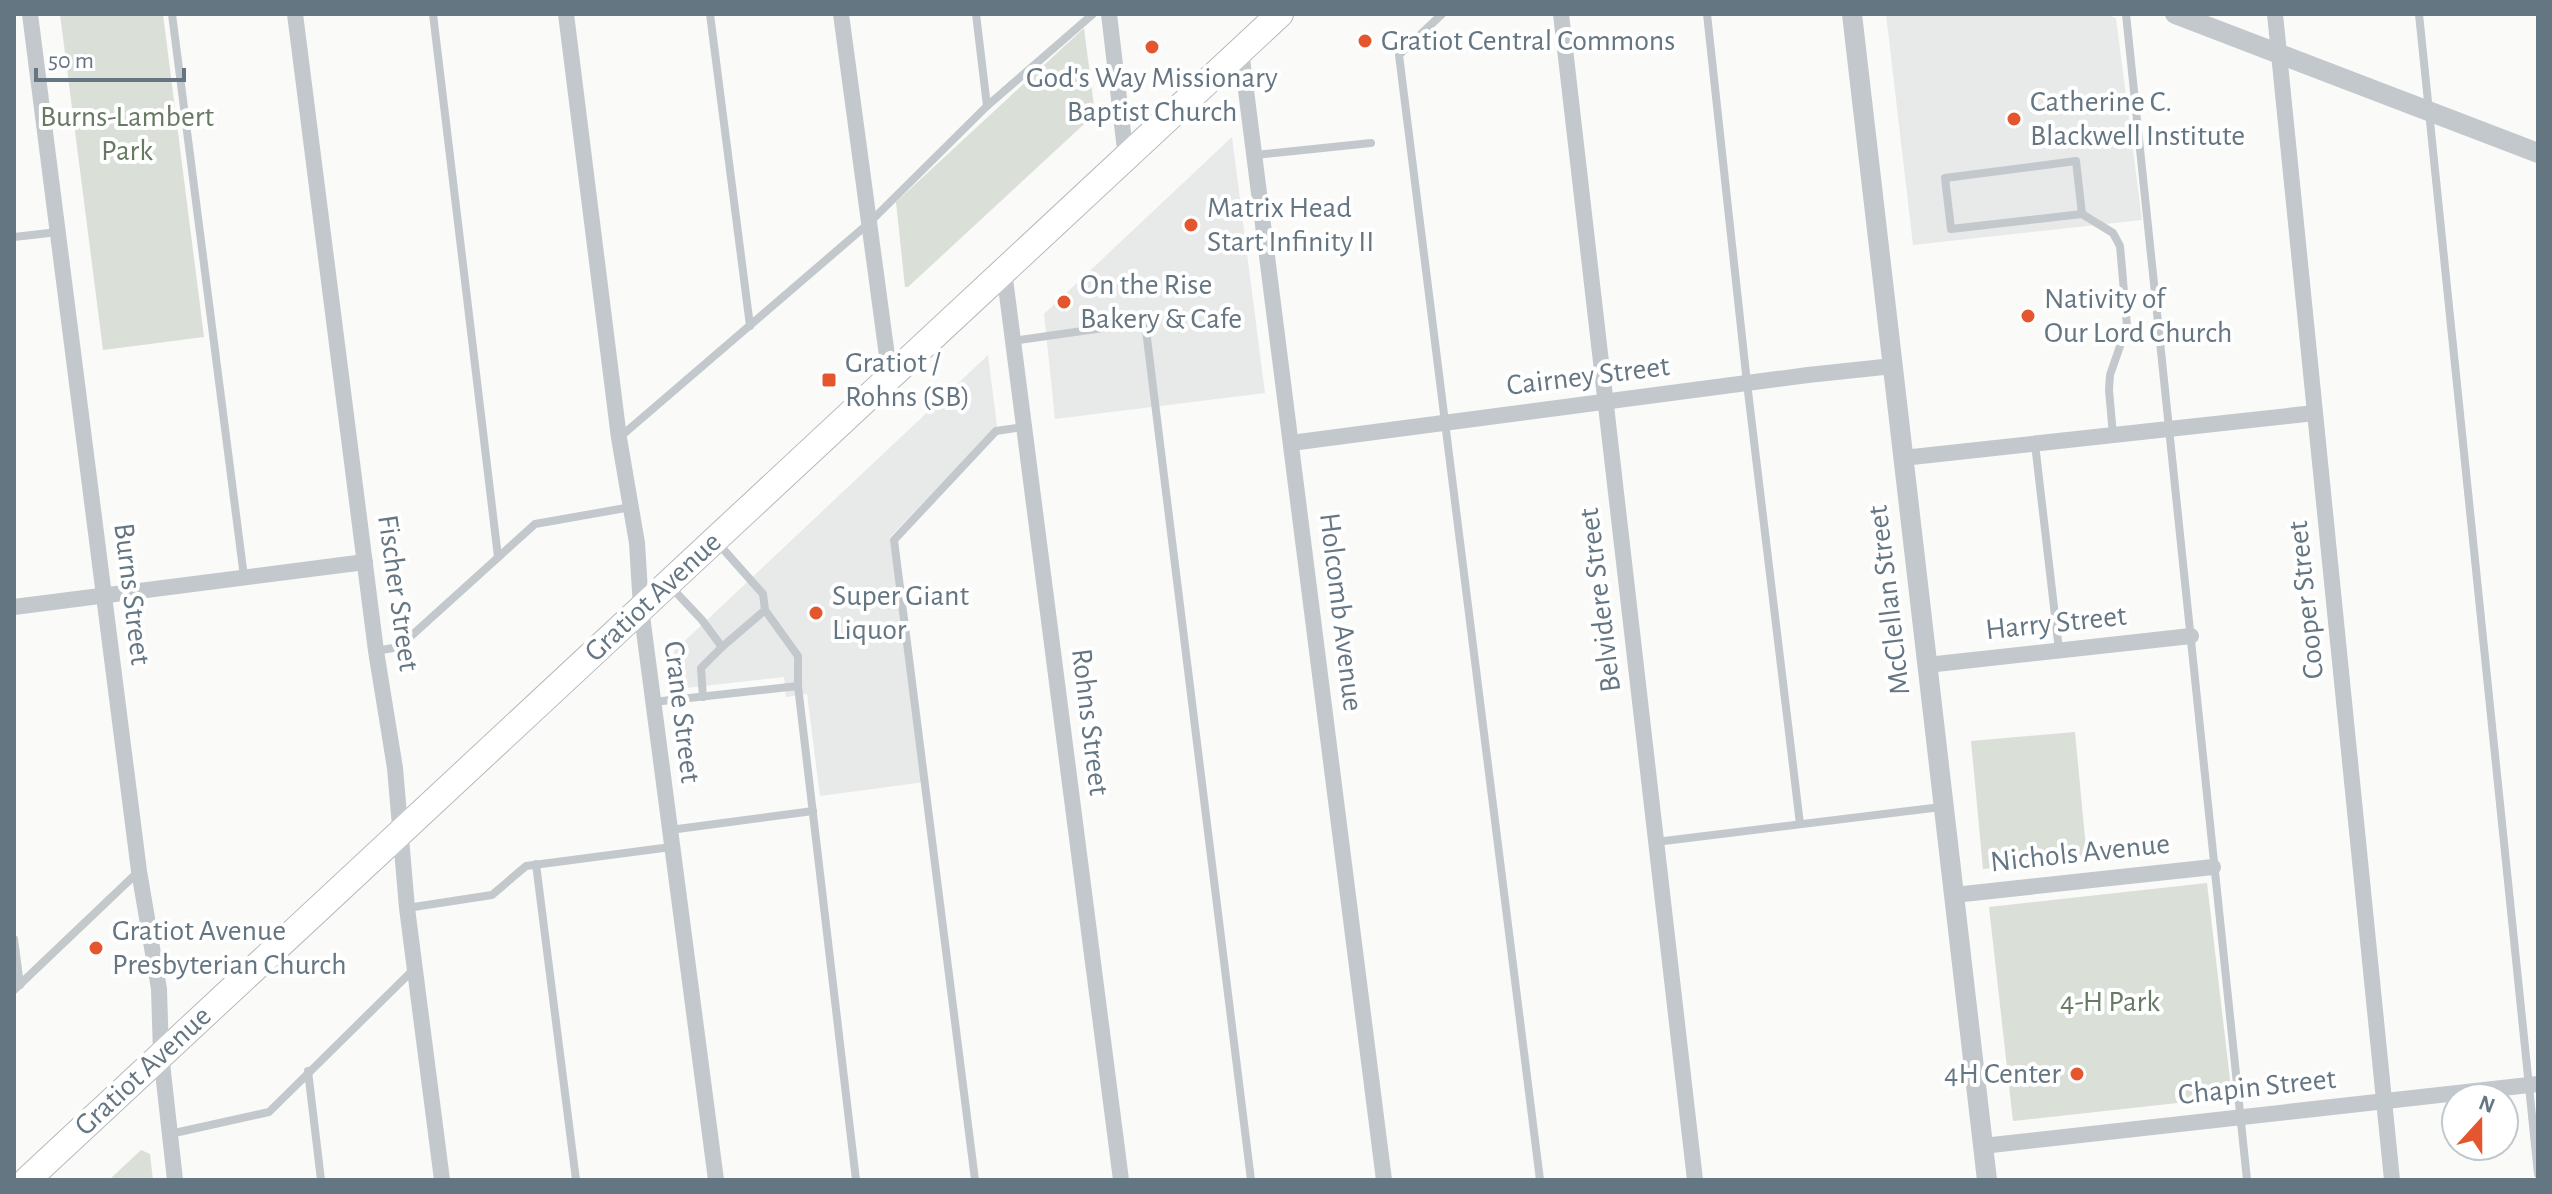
<svg xmlns="http://www.w3.org/2000/svg" width="2552" height="1194" viewBox="0 0 2552 1194" font-family="'Alegreya Sans',sans-serif">
  <style>
    .built { fill: #e8e9e9 }
    .green { fill: #dadfd7 }
    .lines { fill: none; stroke-linecap: round; stroke-linejoin: round }
    .primary-casing { stroke: #b5babe; stroke-width: 28 }
    .service { stroke: #c3c8cc; stroke-width: 8 }
    .minor { stroke: #c3c8cc; stroke-width: 16 }
    .tertiary { stroke: #c3c8cc; stroke-width: 20 }
    .primary { stroke: #fff; stroke-width: 26 }
    .poi-dot { fill: #e4572e; stroke: #fff; stroke-width: 3 }
    .labels { text-anchor: middle; dominant-baseline: central; stroke-width: 8; stroke-linejoin: round; paint-order: stroke }
    .poi-label { font-size: 30px; fill: #657683; stroke: #fff; text-anchor: start }
    .park-label { font-size: 30px; fill: #687a64; stroke: #fff }
    .street-label { font-size: 30px; fill: #657683; stroke: #fff }
  </style>
  <rect width="100%" height="100%" fill="#fafaf8"/>
  <!-- built -->
  <g class="built">
    <polygon points="1886,14 2105,14 2116,18 2142,220 1913,245"/>
    <polygon points="1232,137 1265,393 1055,419 1044,314"/>
    <polygon points="988,355 997,426 890,537 925,782 820,796 807,694 786,697 784,677 677,689 674,651"/>
  </g>
  <!-- green -->
  <g class="green">
    <polygon points="60,14 163,14 204,337 103,350"/>
    <polygon points="1084,28 1095,114 908,287 905,287 896,202"/>
    <polygon points="2075,732 2087,859 1983,869 1971,741"/>
    <polygon points="2207,883 2232,1097 2013,1121 1989,907"/>
    <polygon points="141,1150 150,1154 153,1180 109,1180"/>
  </g>
  <g class="lines">
    <defs>
      <polyline id="primary" points="27,1180 1280,14"/>
    </defs>
    <!-- primary casing -->
    <use href="#primary" class="primary-casing"/>
    <!-- service -->
    <g class="service">
      <polyline points="172,14 244,577"/>
      <polyline points="433,14 498,557"/>
      <polyline points="710,14 750,326"/>
      <polyline points="976,14 987,106"/>
      <polyline points="1442,14 1399,55 1540,1180"/>
      <polyline points="1707,14 1747,383 1800,824"/>
      <polyline points="2126,14 2247,1180"/>
      <polyline points="2419,14 2538,1174"/>
      <polyline points="1255,155 1371,143"/>
      <polyline points="2082,214 2076,161 1945,178 1951,229 2082,214 2113,233 2120,246 2127,326 2110,375 2109,390 2113,435"/>
      <polyline points="14,237 58,232"/>
      <polyline points="1013,341 1145,322 1251,1180"/>
      <polyline points="620,437 869,223 987,106 1093,14"/>
      <polyline points="2035,444 2059,650"/>
      <polyline points="671,587 702,620 722,647 765,610 763,594 716,541"/>
      <polyline points="765,610 798,656 798,686"/>
      <polyline points="376,651 399,647 535,524 631,507"/>
      <polyline points="703,697 701,668 722,647"/>
      <polyline points="653,702 798,686 856,1180"/>
      <polyline points="670,830 813,811"/>
      <polyline points="1656,842 1941,807"/>
      <polyline points="536,864 576,1180"/>
      <polyline points="407,908 492,895 526,866 671,847"/>
      <polyline points="14,939 20,985"/>
      <polyline points="14,990 138,872"/>
      <polyline points="308,1071 321,1180"/>
      <polyline points="170,1134 269,1112 415,968"/>
      <polyline points="975,1180 894,540 996,431 1023,427"/>
    </g>
    <!-- minor -->
    <g class="minor">
      <polyline points="30,14 139,871 159,989 161,1054 175,1180"/>
      <polyline points="295,14 376,651 395,768 407,908 442,1180"/>
      <polyline points="566,14 619,438 637,543 641,608 716,1180"/>
      <polyline points="841,14 890,378"/>
      <polyline points="1109,14 1126,158"/>
      <polyline points="1561,14 1695,1180"/>
      <polyline points="2275,14 2392,1180"/>
      <polyline points="1241,51 1384,1180"/>
      <polyline points="1004,271 1121,1180"/>
      <polyline points="1291,443 1808,375 1893,366"/>
      <polyline points="1903,458 2315,413"/>
      <polyline points="14,607 365,562"/>
      <polyline points="1927,665 2191,636"/>
      <polyline points="1954,895 2213,867"/>
      <polyline points="1983,1146 2538,1084"/>
    </g>
    <!-- tertiary -->
    <g class="tertiary">
      <polyline points="1852,14 1987,1180"/>
      <polyline points="2175,14 2538,153"/>
    </g>
    <!-- primary -->
    <use href="#primary" class="primary"/>
  </g>
  <!-- markers -->
  <g class="poi-dot">
    <circle cx="1365" cy="41" r="8"/>
    <circle cx="1152" cy="47" r="8"/>
    <circle cx="2014" cy="119" r="8"/>
    <circle cx="1191" cy="225" r="8"/>
    <circle cx="1064" cy="302" r="8"/>
    <circle cx="2028" cy="316" r="8"/>
    <rect x="821" y="372" width="16" height="16" rx="4"/>
    <circle cx="816" cy="613" r="8"/>
    <circle cx="96" cy="948" r="8"/>
    <circle cx="2077" cy="1074" r="8"/>
  </g>
  <g class="labels">
    <!-- poi labels -->
    <g class="poi-label">
      <text x="1381" y="41">Gratiot Central Commons</text>
      <text x="1152" y="78" text-anchor="middle">God's Way Missionary<tspan x="1152" dy="34">Baptist Church</tspan></text>
      <text x="2030" y="102">Catherine C.<tspan x="2030" dy="34">Blackwell Institute</tspan></text>
      <text x="1207" y="208">Matrix Head<tspan x="1207" dy="34">Start Infinity II</tspan></text>
      <text x="1080" y="285">On the Rise<tspan x="1080" dy="34">Bakery &amp; Cafe</tspan></text>
      <text x="2044" y="299">Nativity of<tspan x="2044" dy="34">Our Lord Church</tspan></text>
      <text x="845" y="363">Gratiot /<tspan x="845" dy="34">Rohns (SB)</tspan></text>
      <text x="832" y="596">Super Giant<tspan x="832" dy="34">Liquor</tspan></text>
      <text x="112" y="931">Gratiot Avenue<tspan x="112" dy="34">Presbyterian Church</tspan></text>
      <text x="2061" y="1074" text-anchor="end">4H Center</text>
    </g>
    <!-- park labels -->
    <g class="park-label">
      <text x="127" y="117">Burns-Lambert<tspan x="127" dy="34">Park</tspan></text>
      <text x="2110" y="1002">4-H Park</text>
    </g>
    <!-- street labels -->
    <g class="street-label">
      <text transform="translate(1588 376) rotate(-7)">Cairney Street</text>
      <text transform="translate(398 593) rotate(82)">Fischer Street</text>
      <text transform="translate(132 594) rotate(83)">Burns Street</text>
      <text transform="translate(653 597) rotate(-43)">Gratiot Avenue</text>
      <text transform="translate(1600 600) rotate(-97)">Belvidere Street</text>
      <text transform="translate(1889 600) rotate(-97)">McClellan Street</text>
      <text transform="translate(2306 600) rotate(-96)">Cooper Street</text>
      <text transform="translate(1341 612) rotate(83)">Holcomb Avenue</text>
      <text transform="translate(2056 623) rotate(-6)">Harry Street</text>
      <text transform="translate(682 712) rotate(83)">Crane Street</text>
      <text transform="translate(1090 722) rotate(83)">Rohns Street</text>
      <text transform="translate(2080 853) rotate(-6)">Nichols Avenue</text>
      <text transform="translate(143 1071) rotate(-43)">Gratiot Avenue</text>
      <text transform="translate(2257 1087) rotate(-6)">Chapin Street</text>
    </g>
  </g>
  <!-- border -->
  <rect width="2552" height="1194" fill="none" stroke="#657683" stroke-width="32"/>
  <!-- north arrow -->
  <g transform="translate(2480 1122) rotate(21)"><circle r="38" fill="#ffffff" stroke="#c1c8cd" stroke-width="2"/>
  <path d="M0-6L14 30L0 20L-14 30Z" fill="#e4572e"/>
  <text y="-12" font-size="22" font-weight="bold" text-anchor="middle" fill="#657683">N</text>
  </g>
  <!-- scale -->
  <path d="M36 68v12h148v-12" fill="none" stroke="#657683" stroke-width="4"/>
  <text x="48" y="68" font-size="24" fill="#657683" stroke="#ffffff" stroke-width="6" paint-order="stroke">50 m</text>
</svg>
